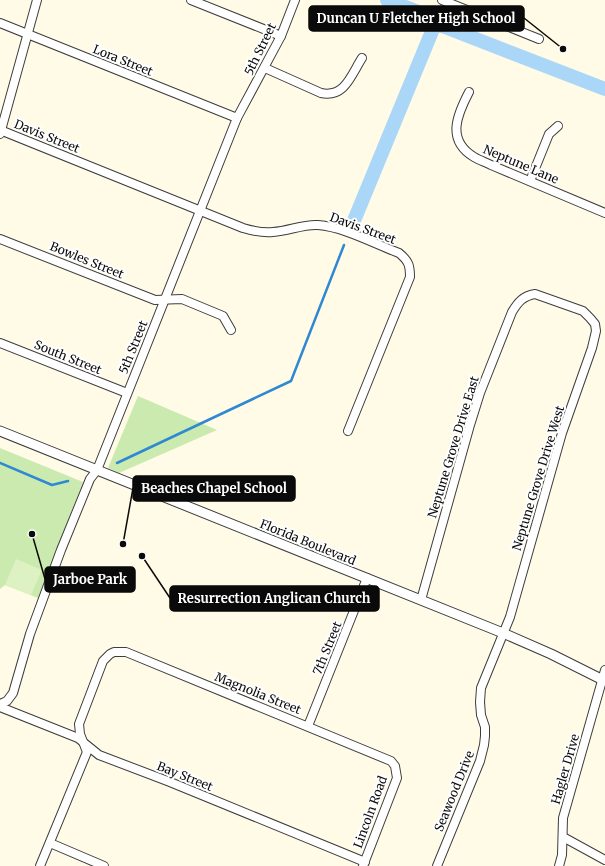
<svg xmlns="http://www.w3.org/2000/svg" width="605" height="866" viewBox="0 0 605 866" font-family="Merriweather,serif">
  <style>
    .green { fill: #cbeab0 }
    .pitch { fill: #def1c2 }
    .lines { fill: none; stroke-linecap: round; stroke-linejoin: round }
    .stream { stroke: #2e89d2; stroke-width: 2.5 }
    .river { stroke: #aad7f8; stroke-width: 14 }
    .minor-casing { stroke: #3d3d3d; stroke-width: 10 }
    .tertiary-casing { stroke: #3d3d3d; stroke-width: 11 }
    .minor { stroke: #fff; stroke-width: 8 }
    .tertiary { stroke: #fff; stroke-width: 9 }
    .labels { text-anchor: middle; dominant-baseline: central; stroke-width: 4; stroke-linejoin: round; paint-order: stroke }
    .street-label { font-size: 12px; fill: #0a0a0a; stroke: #fff }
    .leader { fill: none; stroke: #0a0a0a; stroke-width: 1.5 }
    .callout-dot { fill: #0a0a0a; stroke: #fff; stroke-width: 1.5 }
    .callout { fill: #0a0a0a; stroke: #0a0a0a; stroke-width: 1.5 }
    .callout-label { font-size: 13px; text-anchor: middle; font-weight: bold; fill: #fff }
  </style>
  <rect width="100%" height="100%" fill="#fffbe7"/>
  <!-- green -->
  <g class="green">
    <polygon points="138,396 217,430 119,473 108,468"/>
    <polygon points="0,448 83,482 38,598 5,585 0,589"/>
  </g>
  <!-- pitch -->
  <polygon class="pitch" points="16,559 42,570 31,595 5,585"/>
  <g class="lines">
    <!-- stream -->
    <g class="stream">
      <polyline points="0,463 52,485 68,481"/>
      <polyline points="117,463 291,381 344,245"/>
    </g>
    <!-- river -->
    <g class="river">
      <polyline points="387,0 416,11 435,24"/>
      <polyline points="353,223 435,24 445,27 605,89"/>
    </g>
    <defs>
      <g id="minor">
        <polyline points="191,0 281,36"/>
        <polyline points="442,0 539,39"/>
        <polyline points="0,23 237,118"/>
        <path d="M265,68L321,93C345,98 351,75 362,58"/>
        <path d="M469,92C457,115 446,140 474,157C479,160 485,162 491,165L605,213"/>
        <path d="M0,130L243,228C253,231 262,233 273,232C289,231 303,224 318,225C344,227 375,244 399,253C409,261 410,266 410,277L348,431"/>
        <polyline points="0,134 37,0"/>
        <polyline points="530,181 549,134 558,126"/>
        <polyline points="0,239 155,300 182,299 223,316 231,330"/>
        <polyline points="0,343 127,393"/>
        <path d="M421,600L470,425L480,393L512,312C518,302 523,296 535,294L583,311L590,318L595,324L596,331L592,348L562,433L510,617L481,688L480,702L481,715L485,727V736L484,745L480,761L437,866"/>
        <polyline points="0,704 7,701 13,693 30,634 61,550 90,479 97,470 237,118 281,36 295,0"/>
        <polyline points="0,707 78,738 99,755 170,782 365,862"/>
        <polyline points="308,726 367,578"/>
        <polyline points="563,837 605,860"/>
        <polyline points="50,843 104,866"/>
        <polyline points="40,866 87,752 80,734 79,724 103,661 110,654 114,652 126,652 391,761 395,766 397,778 363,866"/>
        <polyline points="559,866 562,855 563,818 605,670"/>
      </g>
      <polyline id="tertiary" points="0,431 503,633 551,654 605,681"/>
    </defs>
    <!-- minor casing -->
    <use href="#minor" class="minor-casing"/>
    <!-- tertiary casing -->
    <use href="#tertiary" class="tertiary-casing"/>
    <!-- minor -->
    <use href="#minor" class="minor"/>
    <!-- tertiary -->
    <use href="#tertiary" class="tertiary"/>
  </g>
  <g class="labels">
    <!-- street labels -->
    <g class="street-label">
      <text transform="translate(260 49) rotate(-64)">5th Street</text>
      <text transform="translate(123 60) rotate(22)">Lora Street</text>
      <text transform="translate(47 136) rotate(22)">Davis Street</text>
      <text transform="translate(521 164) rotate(23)">Neptune Lane</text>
      <text transform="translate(363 228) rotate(20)">Davis Street</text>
      <text transform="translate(87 260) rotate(22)">Bowles Street</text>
      <text transform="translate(133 347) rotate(-68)">5th Street</text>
      <text transform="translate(68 357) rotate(22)">South Street</text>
      <text transform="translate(453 447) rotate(-73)">Neptune Grove Drive East</text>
      <text transform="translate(538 478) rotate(-73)">Neptune Grove Drive West</text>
      <text transform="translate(308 542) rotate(22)">Florida Boulevard</text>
      <text transform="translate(327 648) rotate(-68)">7th Street</text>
      <text transform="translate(258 693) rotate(22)">Magnolia Street</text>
      <text transform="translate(565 769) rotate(-74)">Hagler Drive</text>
      <text transform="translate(185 776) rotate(22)">Bay Street</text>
      <text transform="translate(454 791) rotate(-68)">Seawood Drive</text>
      <text transform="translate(370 812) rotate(-70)">Lincoln Road</text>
    </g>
  </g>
  <!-- callouts -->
  <path class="leader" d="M563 49L524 18M123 544L133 488M32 534L45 579M142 556L170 598"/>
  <g class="callout-dot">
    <circle cx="563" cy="49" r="4"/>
    <circle cx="123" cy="544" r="4"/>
    <circle cx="32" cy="534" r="4"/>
    <circle cx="142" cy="556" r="4"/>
  </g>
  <g class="callout">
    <rect x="309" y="6" width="215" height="25" rx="4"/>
    <rect x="133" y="476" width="162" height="25" rx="4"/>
    <rect x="45" y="567" width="90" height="25" rx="4"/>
    <rect x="170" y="586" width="209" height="25" rx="4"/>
  </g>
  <g class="callout-label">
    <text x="416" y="23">Duncan U Fletcher High School</text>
    <text x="214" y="493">Beaches Chapel School</text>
    <text x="90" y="584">Jarboe Park</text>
    <text x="274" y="603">Resurrection Anglican Church</text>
  </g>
</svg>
